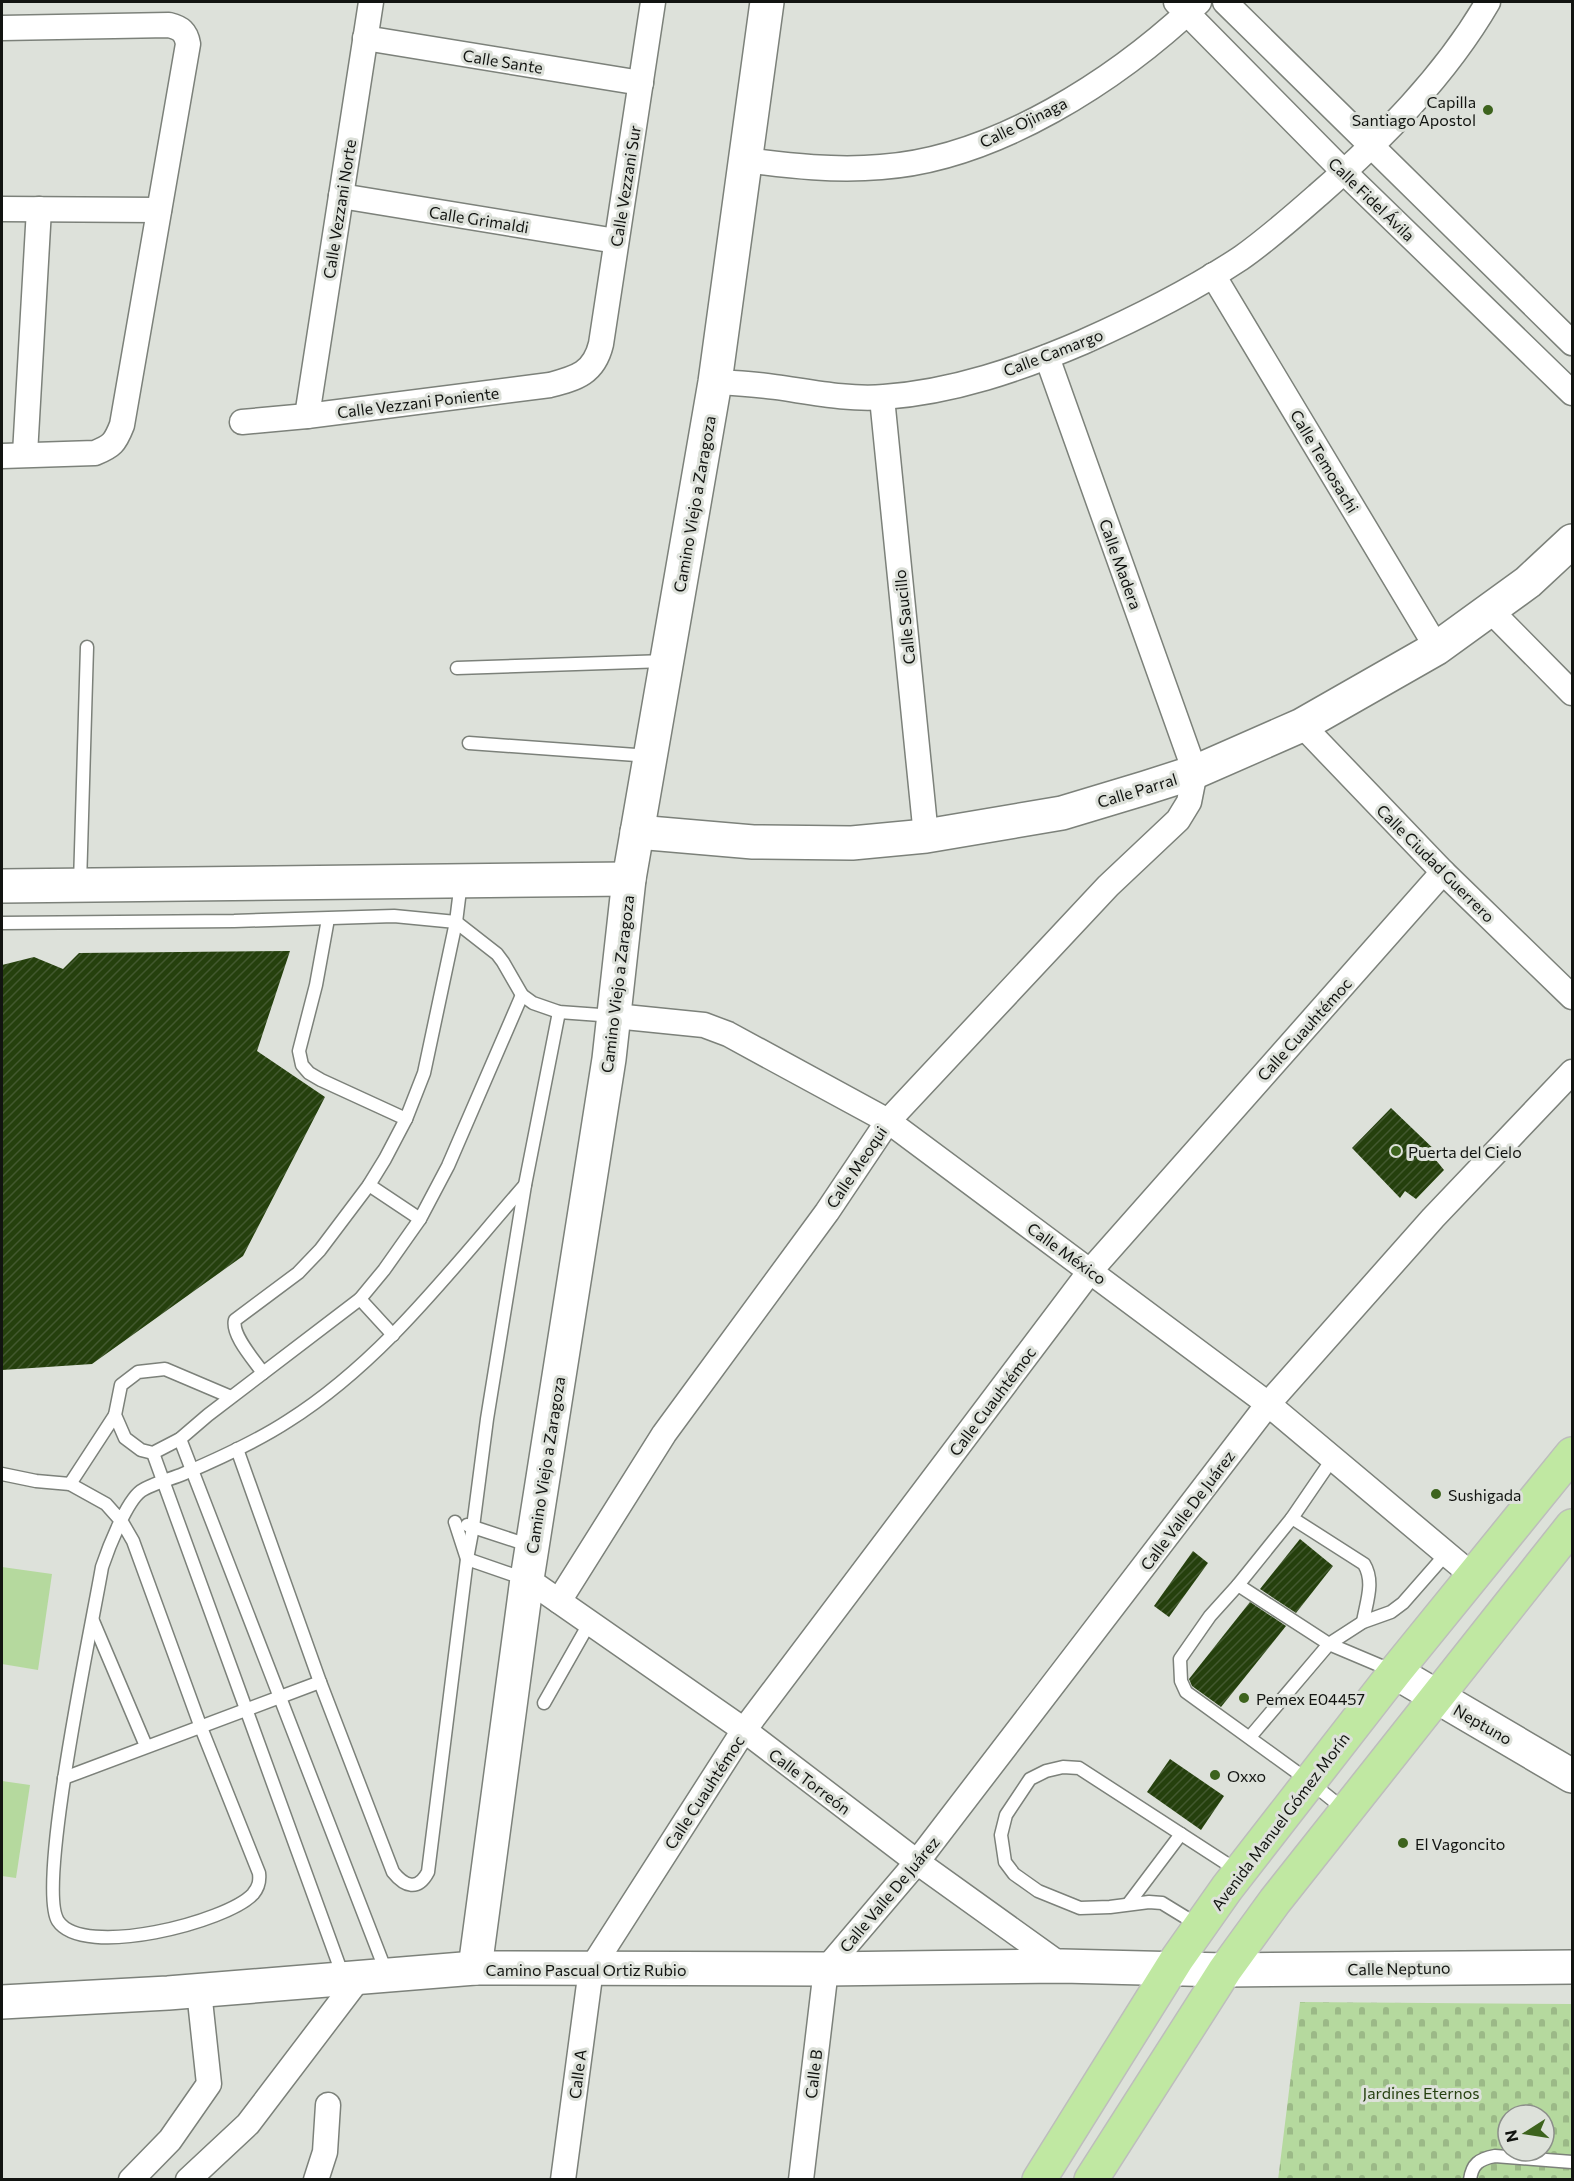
<svg xmlns="http://www.w3.org/2000/svg" width="1574" height="2181" viewBox="0 0 1574 2181" font-family="Commissioner,sans-serif">
  <style>
    .cemetery { fill: url(#cemetery-stones); fill-rule: evenodd }
    .pitch { fill: #b5d99e }
    .building { fill: url(#building-hatch) }
    .lines { fill: none; stroke-linecap: round; stroke-linejoin: round }
    .lane-casing { stroke: #7c817a; stroke-width: 15 }
    .street-casing { stroke: #7c817a; stroke-width: 27 }
    .secondary-casing { stroke: #7c817a; stroke-width: 36 }
    .primary-casing { stroke: #bdbdbc; stroke-width: 36 }
    .lane { stroke: #fff; stroke-width: 12 }
    .street { stroke: #fff; stroke-width: 24 }
    .secondary { stroke: #fff; stroke-width: 33 }
    .primary { stroke: #c0e8a2; stroke-width: 33 }
    .poi-dot { fill: #3d631d; stroke: #dde1da; stroke-width: 2 }
    .labels { text-anchor: middle; dominant-baseline: central; stroke-width: 6; stroke-linejoin: round; paint-order: stroke }
    .street-label { font-size: 16px; fill: #121411; stroke: #dde1da }
    .poi-label { font-size: 16px; fill: #121411; stroke: #dde1da; text-anchor: start }
    .park-label { font-size: 16px; fill: #264010; stroke: #dde1da }
  </style>
  <defs>
    <pattern id="cemetery-stones" width="16" height="16" patternUnits="userSpaceOnUse" patternTransform="scale(1.5)"><rect width="16" height="16" fill="#b5d99e"/><path d="M2 7V4a2 2 0 0 1 4 0v3zM10 15v-3a2 2 0 0 1 4 0v3z" fill="#9bb987"/></pattern>
    <pattern id="building-hatch" width="6" height="6" patternUnits="userSpaceOnUse" patternTransform="scale(1.5)"><rect width="6" height="6" fill="#25400d"/><path d="M-1 1l2-2M0 6l6-6M5 7l2-2" fill="none" stroke="#42582f"/></pattern>
  </defs>
  <rect width="100%" height="100%" fill="#dde1da"/>
  <!-- cemetery -->
  <path class="cemetery" d="M1300,2002L1572,2004V2179L1278,2180ZM1508,2115H1544V2151H1508Z"/>
  <!-- pitch -->
  <g class="pitch">
    <polygon points="2,1567 52,1574 38,1670 2,1664"/>
    <polygon points="2,1781 30,1785 16,1878 2,1876"/>
  </g>
  <!-- building -->
  <g class="building">
    <polygon points="290,951 257,1051 325,1097 243,1256 92,1364 2,1370 2,965 34,957 63,969 79,953"/>
    <polygon points="1391,1108 1439,1154 1435,1159 1444,1170 1416,1199 1405,1191 1400,1198 1352,1148"/>
    <polygon points="1300,1539 1333,1566 1296,1613 1260,1589"/>
    <polygon points="1193,1551 1208,1563 1169,1617 1154,1606"/>
    <polygon points="1250,1602 1286,1626 1221,1707 1192,1686 1189,1679"/>
    <polygon points="1170,1759 1224,1796 1201,1830 1147,1792"/>
  </g>
  <g class="lines">
    <defs>
      <g id="lane">
        <polyline points="457,668 666,661"/>
        <polyline points="469,743 650,756"/>
        <polyline points="80,884 87,647"/>
        <polyline points="328,919 316,985 299,1051 302,1065 309,1073 321,1080 406,1119"/>
        <polyline points="2,923 234,921 394,916 456,922 497,954 503,962 522,995 533,1003 559,1012 614,1016"/>
        <polyline points="369,1185 420,1219"/>
        <polyline points="360,1299 393,1335"/>
        <path d="M263,1373C255,1361 231,1335 235,1320L298,1273L320,1250L369,1185L385,1159L406,1119L424,1073L456,922L461,882"/>
        <polyline points="231,1397 165,1369 138,1372 121,1385 115,1415 125,1438 141,1450 153,1453 180,1439 208,1415 360,1299 384,1270 420,1219 448,1166 522,995"/>
        <polyline points="180,1439 387,1974"/>
        <path d="M237,1449L320,1682L393,1872C405,1887 418,1891 428,1872L467,1559L473,1527L487,1419L525,1185L559,1012"/>
        <polyline points="153,1453 343,1976"/>
        <path d="M2,1474L36,1481L70,1484L106,1504L122,1522L133,1541L200,1725L259,1873C260,1881 259,1887 253,1894C227,1922 83,1959 58,1921C36,1887 93,1621 102,1567C108,1549 126,1502 141,1491C151,1484 171,1479 183,1474C218,1459 256,1442 288,1421C383,1361 452,1268 525,1185"/>
        <polyline points="70,1484 115,1415"/>
        <polyline points="1292,1518 1333,1458"/>
        <polyline points="455,1522 467,1559 525,1579"/>
        <polyline points="467,1525 531,1546"/>
        <path d="M1238,1585L1292,1518L1364,1564C1375,1582 1366,1603 1363,1622"/>
        <polyline points="93,1621 146,1746"/>
        <polyline points="544,1703 590,1622"/>
        <polyline points="1250,1737 1329,1644 1363,1622 1391,1612 1403,1603 1446,1554"/>
        <polyline points="64,1778 320,1682"/>
        <polyline points="1345,1810 1309,1781 1186,1692 1181,1681 1180,1659 1210,1616 1238,1585 1329,1644 1393,1671"/>
        <polyline points="1129,1903 1181,1834"/>
        <polyline points="1198,1925 1162,1903 1149,1902 1110,1907 1080,1908 1038,1891 1014,1874 1005,1862 1001,1835 1006,1815 1030,1779 1046,1771 1063,1767 1079,1768 1238,1871"/>
        <path d="M1470,2180C1472,2164 1479,2159 1495,2156L1572,2162"/>
      </g>
      <g id="street">
        <polyline points="1176,2 1344,172 1572,393"/>
        <polyline points="1225,2 1572,343"/>
        <path d="M2,28L169,25C181,28 186,32 188,44L122,425C115,443 112,446 95,453L2,456"/>
        <polyline points="365,38 641,83"/>
        <path d="M745,160C790,166 836,171 881,167C996,159 1118,79 1199,2"/>
        <polyline points="341,196 616,241"/>
        <polyline points="2,209 159,210"/>
        <polyline points="1213,275 1437,648"/>
        <path d="M715,382C735,383 755,384 775,387C811,392 848,400 884,397C953,392 1020,369 1083,342C1137,318 1191,291 1241,258C1268,239 1294,216 1319,194C1383,138 1445,76 1488,2"/>
        <polyline points="882,398 926,836"/>
        <polyline points="307,416 371,2"/>
        <path d="M242,422L307,416L550,385C577,378 594,373 601,344L653,2"/>
        <polyline points="25,454 39,209"/>
        <polyline points="1490,610 1572,693"/>
        <polyline points="1302,725 1443,872 1572,997"/>
        <polyline points="615,1016 704,1025 728,1034 888,1121 1268,1404 1473,1576"/>
        <polyline points="527,1579 744,1730 917,1862 1062,1966"/>
        <polyline points="559,1601 664,1434 827,1212 888,1121 1108,886 1178,820 1189,802 1195,772 1047,357"/>
        <polyline points="131,2180 170,2140 209,2084 199,1991"/>
        <polyline points="188,2180 248,2124 359,1978"/>
        <polyline points="316,2180 325,2152 328,2105"/>
        <polyline points="563,2180 591,1969 744,1730 1091,1270 1443,872"/>
        <polyline points="801,2180 826,1969 917,1862 1268,1404 1433,1218 1572,1072"/>
      </g>
      <g id="secondary">
        <polyline points="637,832 753,842 852,843 926,836 1062,813 1145,788 1195,772 1302,725 1437,648 1528,582 1572,541"/>
        <polyline points="2,886 629,879"/>
        <polyline points="1395,1672 1572,1776"/>
        <polyline points="475,1968 527,1579 609,1059 629,879 715,382 767,2"/>
        <polyline points="2,2002 168,1993 475,1968 826,1969 1062,1966 1225,1970 1572,1967"/>
      </g>
      <g id="primary">
        <polyline points="1039,2180 1177,1959 1227,1888 1395,1672 1572,1454"/>
        <polyline points="1091,2180 1225,1970 1275,1901 1572,1526"/>
      </g>
    </defs>
    <!-- lane casing -->
    <use href="#lane" class="lane-casing"/>
    <!-- street casing -->
    <use href="#street" class="street-casing"/>
    <!-- secondary casing -->
    <use href="#secondary" class="secondary-casing"/>
    <!-- primary casing -->
    <use href="#primary" class="primary-casing"/>
    <!-- lane -->
    <use href="#lane" class="lane"/>
    <!-- street -->
    <use href="#street" class="street"/>
    <!-- secondary -->
    <use href="#secondary" class="secondary"/>
    <!-- primary -->
    <use href="#primary" class="primary"/>
  </g>
  <!-- markers -->
  <g class="poi-dot">
    <circle cx="1488" cy="110" r="6"/>
    <circle cx="1396" cy="1151" r="6"/>
    <circle cx="1436" cy="1494" r="6"/>
    <circle cx="1244" cy="1698" r="6"/>
    <circle cx="1215" cy="1775" r="6"/>
    <circle cx="1403" cy="1843" r="6"/>
  </g>
  <g class="labels">
    <!-- street labels -->
    <g class="street-label">
      <text transform="translate(503 61) rotate(9)">Calle Sante</text>
      <text transform="translate(1023 122) rotate(-26)">Calle Ojinaga</text>
      <text transform="translate(625 186) rotate(-81)">Calle Vezzani Sur</text>
      <text transform="translate(1372 199) rotate(44)">Calle Fidel Ávila</text>
      <text transform="translate(339 209) rotate(-81)">Calle Vezzani Norte</text>
      <text transform="translate(479 219) rotate(9)">Calle Grimaldi</text>
      <text transform="translate(1053 352) rotate(-21)">Calle Camargo</text>
      <text transform="translate(418 402) rotate(-7)">Calle Vezzani Poniente</text>
      <text transform="translate(1325 461) rotate(59)">Calle Temosachi</text>
      <text transform="translate(694 504) rotate(-80)">Camino Viejo a Zaragoza</text>
      <text transform="translate(1121 564) rotate(70)">Calle Madera</text>
      <text transform="translate(904 617) rotate(-96)">Calle Saucillo</text>
      <text transform="translate(1137 790) rotate(-17)">Calle Parral</text>
      <text transform="translate(1436 863) rotate(45)">Calle Ciudad Guerrero</text>
      <text transform="translate(617 984) rotate(-83)">Camino Viejo a Zaragoza</text>
      <text transform="translate(1304 1029) rotate(-48)">Calle Cuauhtémoc</text>
      <text transform="translate(856 1167) rotate(-56)">Calle Meoqui</text>
      <text transform="translate(1067 1253) rotate(36)">Calle México</text>
      <text transform="translate(992 1401) rotate(-53)">Calle Cuauhtémoc</text>
      <text transform="translate(545 1465) rotate(-81)">Camino Viejo a Zaragoza</text>
      <text transform="translate(1187 1510) rotate(-53)">Calle Valle De Juárez</text>
      <text transform="translate(1483 1724) rotate(30)">Neptuno</text>
      <text transform="translate(810 1781) rotate(37)">Calle Torreón</text>
      <text transform="translate(704 1792) rotate(-57)">Calle Cuauhtémoc</text>
      <text transform="translate(1280 1821) rotate(-53)">Avenida Manuel Gómez Morín</text>
      <text transform="translate(889 1894) rotate(-50)">Calle Valle De Juárez</text>
      <text transform="translate(1399 1968) rotate(-1)">Calle Neptuno</text>
      <text x="586" y="1969">Camino Pascual Ortiz Rubio</text>
      <text transform="translate(577 2074) rotate(-83)">Calle A</text>
      <text transform="translate(813 2074) rotate(-83)">Calle B</text>
    </g>
    <!-- poi labels -->
    <g class="poi-label">
      <text x="1476" y="101" text-anchor="end">Capilla<tspan x="1476" dy="18">Santiago Apostol</tspan></text>
      <text x="1408" y="1151">Puerta del Cielo</text>
      <text x="1448" y="1494">Sushigada</text>
      <text x="1256" y="1698">Pemex E04457</text>
      <text x="1227" y="1775">Oxxo</text>
      <text x="1415" y="1843">El Vagoncito</text>
    </g>
    <!-- park labels -->
    <g class="park-label">
      <text x="1421" y="2092">Jardines Eternos</text>
    </g>
  </g>
  <!-- border -->
  <rect width="1574" height="2181" fill="none" stroke="#121411" stroke-width="6"/>
  <!-- north arrow -->
  <g transform="translate(1526 2133) rotate(258)"><circle r="28" fill="#dde1da" stroke="#8c8f8a" stroke-width="1.5"/>
  <path d="M0-4.5L10 22L0 15L-10 22Z" fill="#3d631d"/>
  <text y="-9" font-size="16" font-weight="bold" text-anchor="middle" fill="#121411">N</text>
  </g>
</svg>
